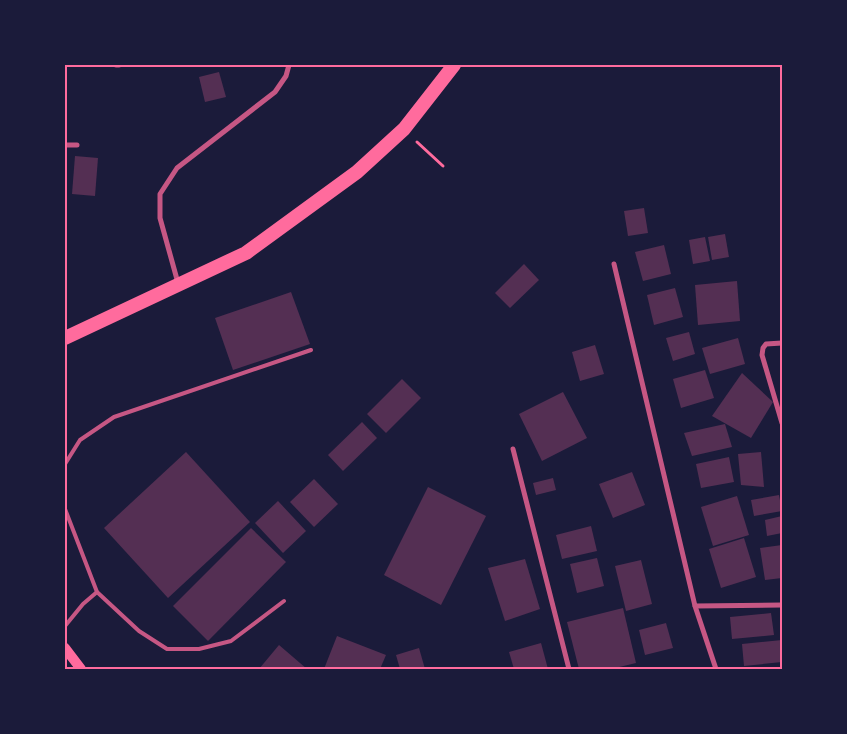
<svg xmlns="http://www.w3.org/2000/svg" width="847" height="734" viewBox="0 0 847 734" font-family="Manrope,sans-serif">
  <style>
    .building { fill: #542f53 }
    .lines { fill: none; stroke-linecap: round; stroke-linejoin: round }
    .path { stroke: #ff6b9d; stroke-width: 3 }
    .service { stroke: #c65784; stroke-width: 4 }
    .minor { stroke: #c65784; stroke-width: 5 }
    .secondary { stroke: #ff6b9d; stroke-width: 10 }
    .trunk { stroke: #ff6b9d; stroke-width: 14 }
    .neatline { fill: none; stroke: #ff6b9d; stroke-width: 2 }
  </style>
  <rect width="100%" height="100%" fill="#1b1b3a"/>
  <!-- building -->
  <g class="building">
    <polygon points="219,72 226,97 205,102 199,77"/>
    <polygon points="75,156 98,158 95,196 72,194"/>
    <polygon points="644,208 648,233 628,236 624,211"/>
    <polygon points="725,234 729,257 712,260 708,237"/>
    <polygon points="705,237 710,261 693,264 689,240"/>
    <polygon points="664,245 671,274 643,281 635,252"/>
    <polygon points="524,264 539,280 510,308 495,293"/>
    <polygon points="737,281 740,321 698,325 695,285"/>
    <polygon points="675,288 683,317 654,325 647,295"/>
    <polygon points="291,292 310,344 233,370 215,318"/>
    <polygon points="689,332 695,354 673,361 666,338"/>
    <polygon points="738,338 745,364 710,374 702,348"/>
    <polygon points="595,345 604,374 580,381 572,352"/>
    <polygon points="705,370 714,398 681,408 673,379"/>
    <polygon points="742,373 773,402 751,438 712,416"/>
    <polygon points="402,379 421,398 386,433 367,414"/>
    <polygon points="563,392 587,438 542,461 519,414"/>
    <polygon points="362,422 377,438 343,471 328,455"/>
    <polygon points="725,424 732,447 692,456 684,433"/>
    <polygon points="186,452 250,522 168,598 104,528"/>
    <polygon points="761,452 764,487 741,485 738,454"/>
    <polygon points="729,457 734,482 701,488 696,464"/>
    <polygon points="632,472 645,505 613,518 599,484"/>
    <polygon points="553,478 556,490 536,495 533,483"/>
    <polygon points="314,479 338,504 314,527 290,502"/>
    <polygon points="428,487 486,516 441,605 384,575"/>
    <polygon points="779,495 782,511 754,516 751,500"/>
    <polygon points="737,496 749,535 713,546 701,507"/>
    <polygon points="278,501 306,531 283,553 255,523"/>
    <polygon points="782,516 782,533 767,536 765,520"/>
    <polygon points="591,526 597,551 562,559 556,535"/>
    <polygon points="251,528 286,562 208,641 173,606"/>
    <polygon points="744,538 756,577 721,588 709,549"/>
    <polygon points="782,545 782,578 765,580 760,548"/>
    <polygon points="597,558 604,586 577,593 570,564"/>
    <polygon points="525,559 540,609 505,621 488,568"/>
    <polygon points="641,560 652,604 626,611 615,566"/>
    <polygon points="623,608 636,663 611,669 579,669 567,622"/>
    <polygon points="771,613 774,635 732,639 730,617"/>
    <polygon points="666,623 673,648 645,655 639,630"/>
    <polygon points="337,636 386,655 380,669 324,669"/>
    <polygon points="782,640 782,662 744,666 742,644"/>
    <polygon points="541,643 548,669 514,669 509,652"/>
    <polygon points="279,645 307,669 259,669"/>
    <polygon points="419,648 425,669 400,669 396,655"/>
  </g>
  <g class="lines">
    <!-- path -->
    <polyline class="path" points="417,142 443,166"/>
    <!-- service -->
    <g class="service">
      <polyline points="65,464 80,440 114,417 311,350"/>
      <polyline points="65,509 97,592 139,631 167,649 199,649 231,641 284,601"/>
      <polyline points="65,626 83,604 97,592"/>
    </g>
    <!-- minor -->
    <g class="minor">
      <polyline points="116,65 119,65"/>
      <polyline points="65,145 77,145"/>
      <polyline points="614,264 695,606 716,669"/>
      <polyline points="178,283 160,218 160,194 177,168 275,92 286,76 289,65"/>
      <polyline points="782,343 766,344 763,348 762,355 782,423"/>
      <polyline points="513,449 569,669"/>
      <polyline points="695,606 782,605"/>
    </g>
    <!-- secondary -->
    <polyline class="secondary" points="65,648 81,669"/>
    <!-- trunk -->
    <polyline class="trunk" points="65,338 246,253 357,172 404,129 454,65"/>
  </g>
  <!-- border -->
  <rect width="847" height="734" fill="none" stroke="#1b1b3a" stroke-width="132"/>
  <rect x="66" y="66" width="715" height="602" class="neatline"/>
</svg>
